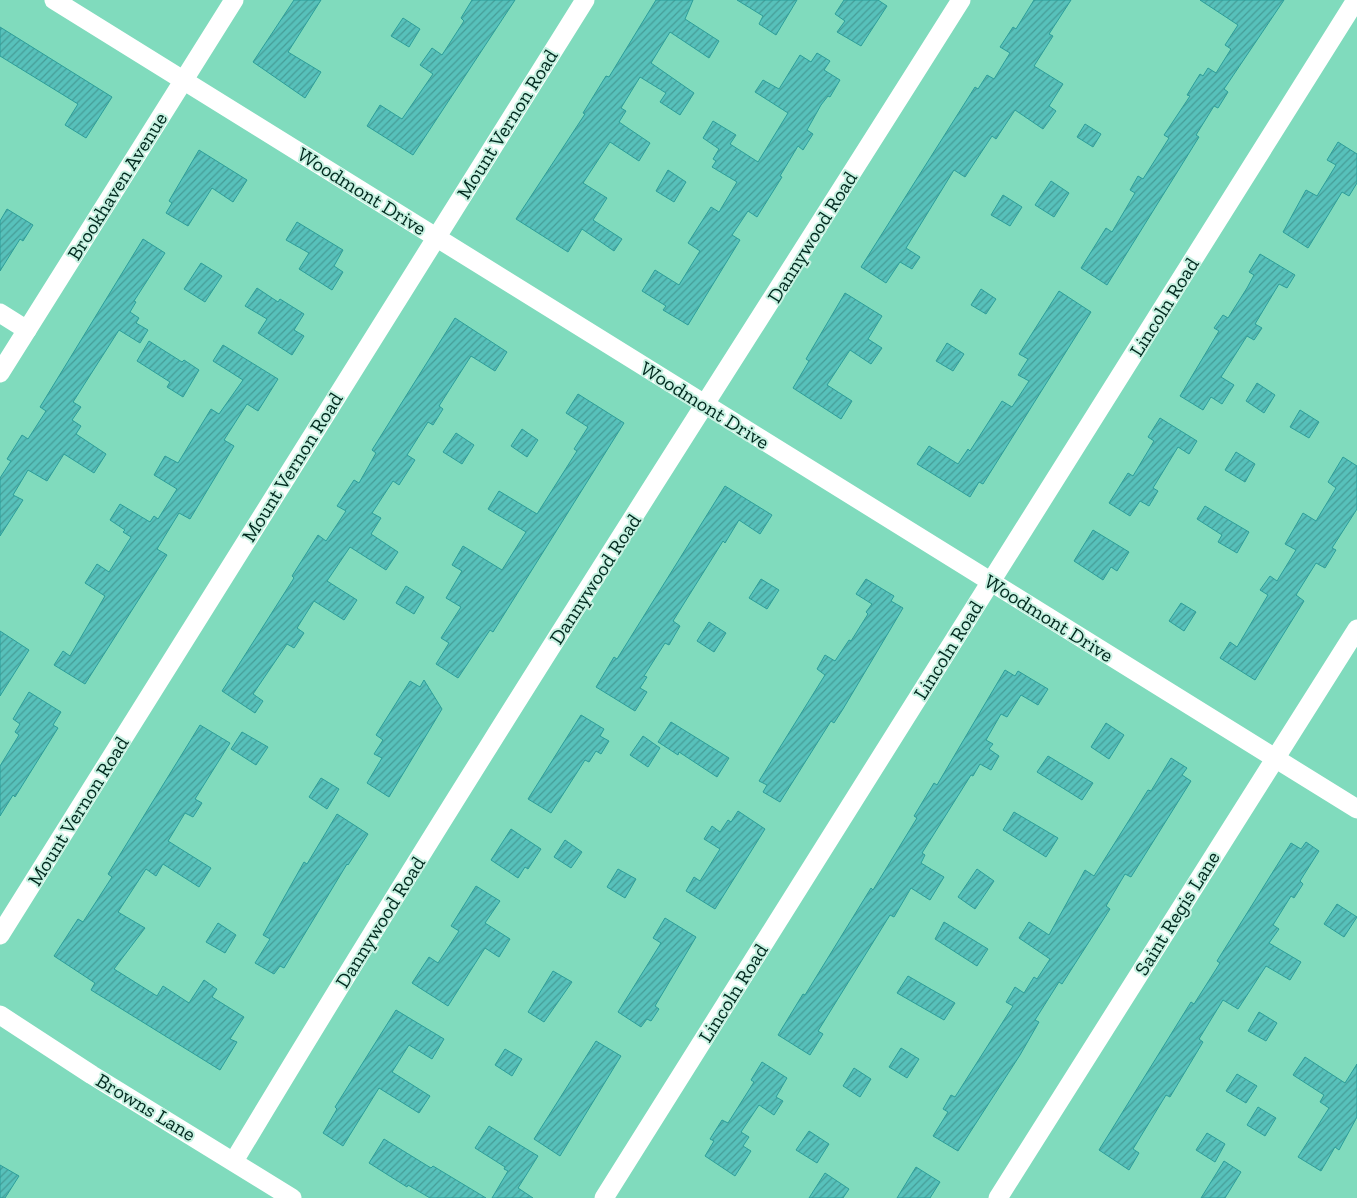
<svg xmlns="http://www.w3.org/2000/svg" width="1357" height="1198" viewBox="0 0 1357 1198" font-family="'Zilla Slab',serif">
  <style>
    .building { fill: url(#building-hatch); stroke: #2d9e99 }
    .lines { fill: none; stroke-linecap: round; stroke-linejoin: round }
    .minor { stroke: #fff; stroke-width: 19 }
    .labels { text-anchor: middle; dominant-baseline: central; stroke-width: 4; stroke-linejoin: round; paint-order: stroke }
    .street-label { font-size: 20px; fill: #00291e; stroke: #c7f2e2 }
  </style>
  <defs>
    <pattern id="building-hatch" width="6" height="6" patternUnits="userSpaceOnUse" patternTransform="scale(1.25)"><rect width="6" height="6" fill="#57c1bb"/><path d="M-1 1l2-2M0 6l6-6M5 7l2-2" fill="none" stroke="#469d97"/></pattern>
  </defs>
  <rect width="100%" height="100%" fill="#80dbbd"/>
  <!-- building -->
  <g class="building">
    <polygon points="294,0 321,0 288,52 321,72 305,98 253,62"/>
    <polygon points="472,0 515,0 413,155 367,126 380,105 402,119 433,74 420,65 432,48 442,55 464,21 461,18"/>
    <polygon points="656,0 693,0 685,19 719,41 709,58 670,32 651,63 694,93 680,115 660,102 666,93 640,77 621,108 626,111 619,122 650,143 639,161 610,142 583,183 607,198 593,220 622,239 614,251 582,229 568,252 516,219 585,114 583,113 606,76 609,77"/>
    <polygon points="737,0 797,0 776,35 759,24 763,16"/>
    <polygon points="844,0 878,0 887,6 861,46 837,32 845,21 835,14"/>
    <polygon points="1034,0 1071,0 1049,34 1053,36 1034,66 1063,84 1049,106 1056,111 1043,129 1015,110 996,139 992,136 965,177 954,170 906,248 920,257 912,269 900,262 886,283 861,267 975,87 978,89 987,75 994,79 1010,53 1000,47 1013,27 1016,29"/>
    <polygon points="1200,0 1284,0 1224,89 1228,92 1218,108 1214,106 1196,135 1199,137 1107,285 1081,268 1106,228 1112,232 1135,193 1130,190 1138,176 1143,179 1169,138 1164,135 1190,96 1187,95 1200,74 1203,76 1208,68 1216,73 1231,49 1225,45 1238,25"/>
    <polygon points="403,18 420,29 409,47 391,36"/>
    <polygon points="0,27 112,97 86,138 65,125 78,104 0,56"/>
    <polygon points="817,53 830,61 824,70 840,80 830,97 828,96 821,105 807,130 813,134 803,150 798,146 780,176 782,177 757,217 748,211 732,235 740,240 688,325 663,310 666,306 642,291 655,270 679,285 700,251 688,243 711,207 719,212 737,182 712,167 716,161 713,159 719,149 703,138 713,121 736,135 730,144 758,162 788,113 755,92 763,80 779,89 800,55 811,62"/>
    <polygon points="1085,124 1101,134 1093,147 1077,137"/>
    <polygon points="1338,142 1357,154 1357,183 1349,196 1342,192 1308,248 1283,232 1306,190 1317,196 1336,165 1327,160"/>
    <polygon points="199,150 247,180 233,202 212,188 188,226 166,213 172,203 169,201"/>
    <polygon points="668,170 686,182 674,202 656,191"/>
    <polygon points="1051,181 1069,193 1054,217 1035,205"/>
    <polygon points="1003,195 1022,207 1010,226 991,215"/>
    <polygon points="7,209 33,225 23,241 20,239 0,271 0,221"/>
    <polygon points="297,222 343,250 334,266 343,272 332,290 299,269 309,253 286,240"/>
    <polygon points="143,239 165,253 134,301 136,302 130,312 139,318 136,323 148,330 140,343 119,330 73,402 81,407 72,420 81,426 76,434 106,454 94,473 64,454 47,481 28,470 13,495 23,500 0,536 0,478 11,461 7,459 22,435 28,439 46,411 40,407"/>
    <polygon points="1260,254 1295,275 1287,288 1279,284 1255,324 1262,328 1254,340 1247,336 1221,377 1234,385 1222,404 1211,397 1203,410 1180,396 1219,331 1214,328 1223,315 1228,318 1247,288 1254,275 1249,272"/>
    <polygon points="201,263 222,276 205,302 184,289"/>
    <polygon points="257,288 278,302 280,299 304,314 294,330 304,336 292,355 258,333 267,319 245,306"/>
    <polygon points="981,289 996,299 986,314 971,305"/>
    <polygon points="1059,291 1091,312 983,484 979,482 970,497 917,464 929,446 958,464 968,449 970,451 1002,401 1012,407 1029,381 1018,375 1028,359 1019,354"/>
    <polygon points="845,293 882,316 868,339 882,348 871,364 850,350 827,385 852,401 841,419 793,388 809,361 806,359"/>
    <polygon points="455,318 507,352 495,371 471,356 439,406 443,409 433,425 428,422 407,455 415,460 399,485 393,481 372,513 381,518 371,534 398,552 386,570 350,547 327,581 357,600 344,620 314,601 297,628 304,633 294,648 287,644 253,694 263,701 255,713 222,691 294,578 292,576 318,535 326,541 346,511 337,506 354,480 359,483 376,453 372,450"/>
    <polygon points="149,341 182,362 184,360 199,370 183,397 167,387 170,382 137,361"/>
    <polygon points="947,343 964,354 953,371 936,361"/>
    <polygon points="223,345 278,379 258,411 247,404 224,440 234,446 190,519 179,513 157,549 167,555 85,684 54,665 63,651 70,656 105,596 85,583 97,564 109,572 131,537 123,532 125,530 110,520 120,504 150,522 154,516 158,519 177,489 154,475 165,456 178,463 211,409 219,414 243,380 213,361"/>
    <polygon points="1257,383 1275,395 1264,413 1246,401"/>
    <polygon points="578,394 624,423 493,632 490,630 458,678 436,664 449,643 441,638 461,607 446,598 462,571 452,565 463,546 502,570 526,532 488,509 499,491 537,514 577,451 574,449 588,427 566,413"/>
    <polygon points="1300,410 1319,422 1309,438 1290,427"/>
    <polygon points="1160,418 1197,441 1189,454 1178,447 1153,488 1158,491 1149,506 1140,501 1130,516 1109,503 1128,473 1133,476 1154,441 1148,437"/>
    <polygon points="522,429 538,440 527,457 511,446"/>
    <polygon points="456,433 474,445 462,464 443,452"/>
    <polygon points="1236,452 1255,464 1245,482 1225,470"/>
    <polygon points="1343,457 1357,466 1357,509 1332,548 1336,550 1325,568 1316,563 1296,595 1304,601 1255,680 1220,658 1230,642 1237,647 1268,595 1260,590 1270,576 1277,581 1296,550 1285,544 1303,513 1316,521 1336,488 1328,482"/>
    <polygon points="725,486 772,515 760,534 739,520 725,543 723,541 673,621 680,626 669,645 665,643 644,676 647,677 640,688 647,692 635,711 596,687 614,657 617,659"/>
    <polygon points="1205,506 1249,532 1237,553 1218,542 1222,535 1197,519"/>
    <polygon points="1093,530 1129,552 1117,571 1111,567 1103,580 1074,561"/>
    <polygon points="761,579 779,590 767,609 749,598"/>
    <polygon points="866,579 894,596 891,601 903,608 843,709 834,723 831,721 780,802 763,792 767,785 759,781 825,675 817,669 825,655 835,661 849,640 851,641 868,614 866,612 872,604 856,594"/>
    <polygon points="406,586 424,597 414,614 396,603"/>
    <polygon points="1181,603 1196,612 1184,631 1169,621"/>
    <polygon points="709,622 726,633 714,652 697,641"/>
    <polygon points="0,631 29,650 0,696"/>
    <polygon points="1005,670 1015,676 1018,671 1048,689 1038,705 1021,695 1007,717 1001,714 986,740 993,744 989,749 999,756 991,770 980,764 973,776 971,775 922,853 925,855 921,863 944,877 930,900 911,888 894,917 890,915 818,1031 823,1034 810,1055 778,1035 803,994 805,995 871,888 873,890 917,818 914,816 934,783 937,785"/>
    <polygon points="424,680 442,709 389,797 367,783 382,758 374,754 383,740 376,735 410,681 420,687"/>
    <polygon points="29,692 61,712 53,725 58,728 15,797 13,795 0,816 0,766 19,735 15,732 20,724 13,719"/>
    <polygon points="581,715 604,729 600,736 609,741 601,754 596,751 589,762 585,760 551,813 528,799"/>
    <polygon points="671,722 729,758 717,777 679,752 678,755 658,742"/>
    <polygon points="1106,723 1124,735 1109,759 1091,747"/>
    <polygon points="200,725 230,743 195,799 202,803 193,817 185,813 168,841 211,868 199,887 163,864 156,876 146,869 118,912 145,928 114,969 157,996 163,986 189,1003 204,980 217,989 212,997 244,1017 230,1039 237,1042 220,1070 91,990 95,983 54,956 78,919 83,922 112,877 108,874"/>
    <polygon points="242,732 268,747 256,765 231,749"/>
    <polygon points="643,736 660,748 648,767 630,755"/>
    <polygon points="1048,756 1093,783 1082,800 1037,772"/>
    <polygon points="1171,758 1187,768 1182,775 1191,781 1131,877 1125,874 1106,906 1110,909 1062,984 1059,982 1035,1020 1039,1022 1020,1055 958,1151 933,1136 948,1112 943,1109 951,1095 955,1097 1013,1006 1006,1002 1015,987 1024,993 1034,977 1037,979 1050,959 1019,938 1029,922 1049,935 1085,870 1094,876 1148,790 1151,791"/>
    <polygon points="321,778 339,789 327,809 309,797"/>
    <polygon points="738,811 765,829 715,909 686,891 694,877 700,881 720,849 704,839 712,826 720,832 728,820 731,822"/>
    <polygon points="1014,812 1058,838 1046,857 1003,830"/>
    <polygon points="337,814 368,834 348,865 347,864 284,968 280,966 274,974 255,963 270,939 263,935 304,862 307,864"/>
    <polygon points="511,829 541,849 528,869 525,867 518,878 491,860"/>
    <polygon points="565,840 582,852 571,868 554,857"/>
    <polygon points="1306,842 1319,851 1300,881 1303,884 1294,898 1291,896 1273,925 1279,929 1269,943 1301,962 1290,980 1266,966 1238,1009 1223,1000 1199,1039 1203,1042 1170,1097 1166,1095 1133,1149 1139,1153 1129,1170 1099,1150 1191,1002 1194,1004 1220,963 1217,961 1291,843 1301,849"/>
    <polygon points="618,869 636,879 625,898 607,887"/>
    <polygon points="977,869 994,881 975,909 958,897"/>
    <polygon points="476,886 500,901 485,923 510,939 499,957 485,948 448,1006 412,983 429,957 438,963 459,931 451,926"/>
    <polygon points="1337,904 1357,917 1344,937 1324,924"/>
    <polygon points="665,918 696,937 655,1006 659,1009 651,1021 647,1019 641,1027 618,1012 661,943 653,938"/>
    <polygon points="944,922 988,949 977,966 935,939"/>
    <polygon points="218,923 236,935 225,953 206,942"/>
    <polygon points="553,971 572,982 544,1022 528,1012"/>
    <polygon points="908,976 955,1003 944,1020 897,993"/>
    <polygon points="396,1010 444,1039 432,1059 409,1045 392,1072 430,1096 419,1113 379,1088 343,1146 323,1133 337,1109 335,1107"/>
    <polygon points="1259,1012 1277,1023 1266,1041 1248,1031"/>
    <polygon points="596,1041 621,1056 560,1156 534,1139"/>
    <polygon points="901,1048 919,1059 907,1078 889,1067"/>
    <polygon points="505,1049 522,1059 512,1076 495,1065"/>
    <polygon points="1305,1057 1345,1083 1357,1064 1357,1117 1339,1150 1335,1147 1321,1171 1298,1157 1329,1108 1320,1102 1324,1095 1293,1075"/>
    <polygon points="762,1062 787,1078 776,1097 783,1101 774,1115 759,1105 741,1132 749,1137 743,1146 751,1151 735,1176 705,1156 714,1141 710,1139 722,1120 728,1123 754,1082 751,1080"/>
    <polygon points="854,1068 871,1079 860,1097 843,1086"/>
    <polygon points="1237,1074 1257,1086 1246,1103 1226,1091"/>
    <polygon points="1258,1107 1276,1118 1265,1136 1247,1125"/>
    <polygon points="489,1126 538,1156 518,1188 533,1198 492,1198 508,1171 504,1169 505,1167 475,1148"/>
    <polygon points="809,1131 829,1144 817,1163 796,1150"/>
    <polygon points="1207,1133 1225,1144 1215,1162 1196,1150"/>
    <polygon points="384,1139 431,1168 433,1166 486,1198 430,1198 408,1185 407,1187 369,1163"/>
    <polygon points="1224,1161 1241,1172 1225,1198 1201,1198"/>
    <polygon points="0,1165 19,1176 5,1198 0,1198"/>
    <polygon points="916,1167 940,1182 930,1198 897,1198"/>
    <polygon points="825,1173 849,1189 843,1198 809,1198"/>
  </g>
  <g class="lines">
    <!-- minor -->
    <g class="minor">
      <polyline points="54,0 1357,809"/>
      <polyline points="0,313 27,330"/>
      <polyline points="0,373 234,0"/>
      <polyline points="0,935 585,0"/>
      <polyline points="0,1015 92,1075 292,1198"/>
      <path d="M234,1161C469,769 718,386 961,0"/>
      <polyline points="604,1198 1356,0"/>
      <polyline points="998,1198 1357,629"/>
    </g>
  </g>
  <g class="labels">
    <!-- street labels -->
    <g class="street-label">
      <text transform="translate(507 124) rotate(-58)">Mount Vernon Road</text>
      <text transform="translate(117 186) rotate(-58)">Brookhaven Avenue</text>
      <text transform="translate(362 191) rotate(32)">Woodmont Drive</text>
      <text transform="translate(812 237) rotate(-58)">Dannywood Road</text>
      <text transform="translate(1164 307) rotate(-58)">Lincoln Road</text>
      <text transform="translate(705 405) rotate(32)">Woodmont Drive</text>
      <text transform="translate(292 467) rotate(-58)">Mount Vernon Road</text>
      <text transform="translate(595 579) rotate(-57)">Dannywood Road</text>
      <text transform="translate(1049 618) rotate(32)">Woodmont Drive</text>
      <text transform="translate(948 650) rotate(-58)">Lincoln Road</text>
      <text transform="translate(78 811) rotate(-58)">Mount Vernon Road</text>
      <text transform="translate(1177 913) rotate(-58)">Saint Regis Lane</text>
      <text transform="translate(380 922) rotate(-58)">Dannywood Road</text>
      <text transform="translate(733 993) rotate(-58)">Lincoln Road</text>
      <text transform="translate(146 1107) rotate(31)">Browns Lane</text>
    </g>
  </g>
</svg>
